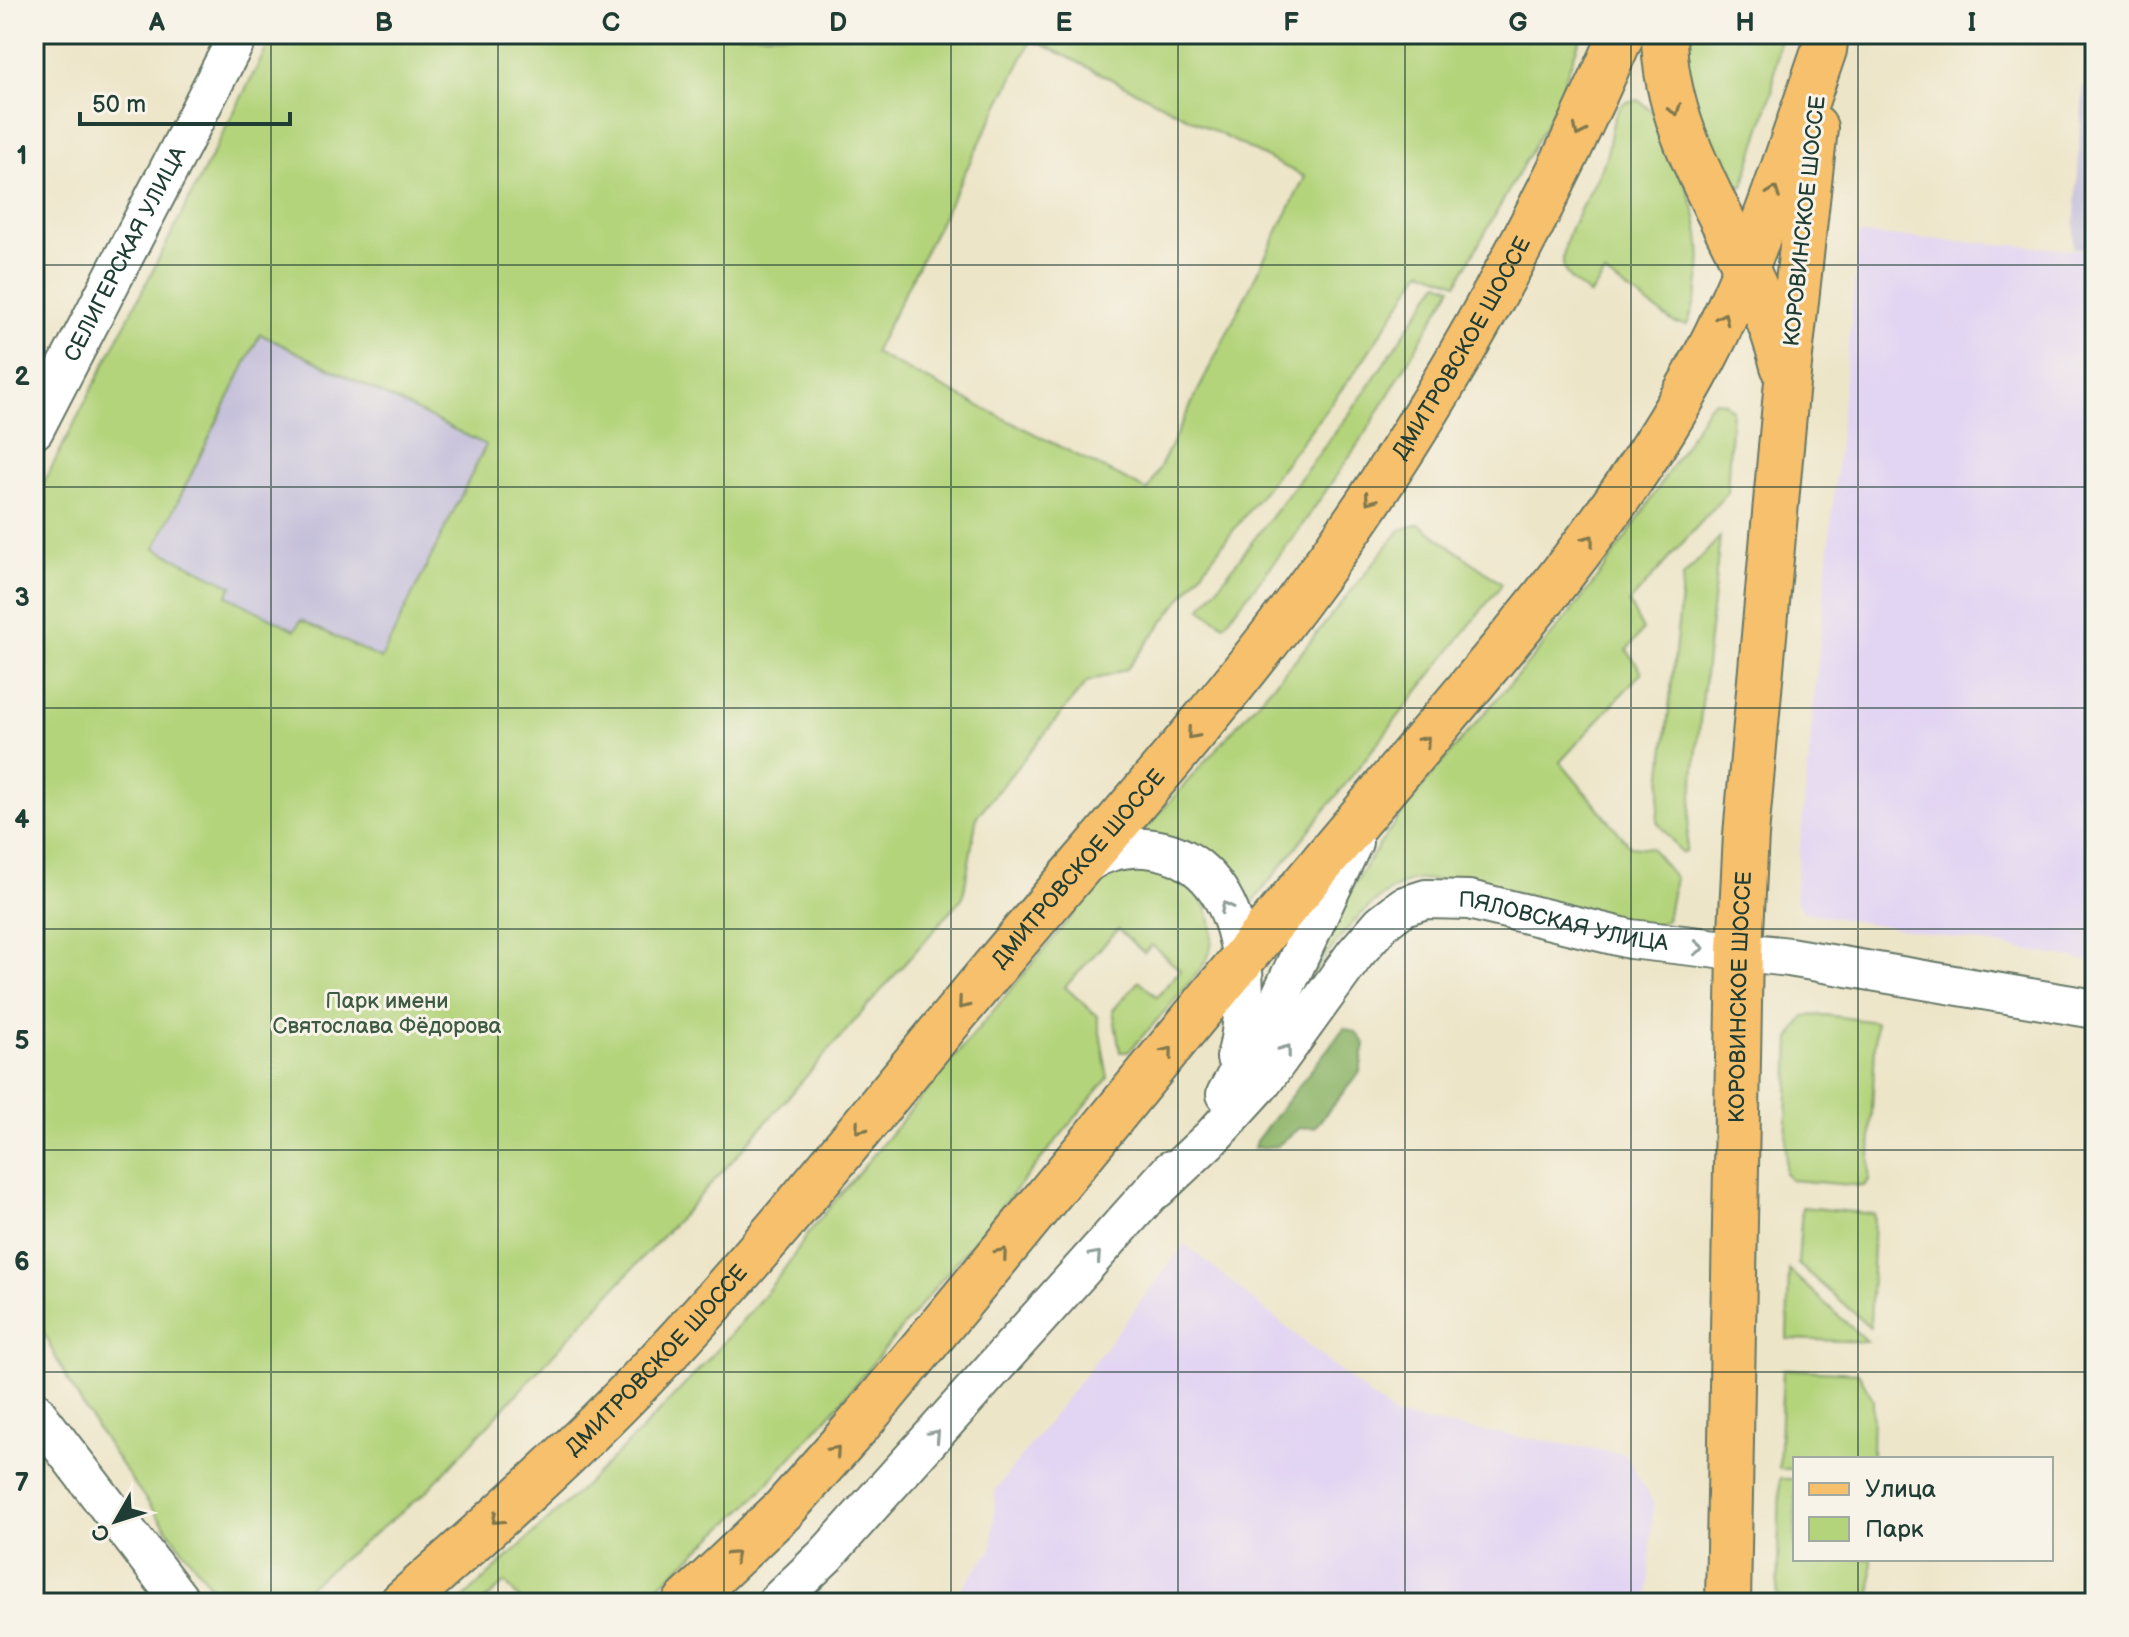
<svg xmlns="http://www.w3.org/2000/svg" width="2129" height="1637" viewBox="0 0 2129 1637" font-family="'Balsamiq Sans',sans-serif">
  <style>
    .built { fill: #e2d4f3 }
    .industrial { fill: #c5c0da }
    .green { fill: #b4d47b; stroke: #6a8858; stroke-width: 2; fill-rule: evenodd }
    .forest { fill: #8fb66b; stroke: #577a50; stroke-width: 2 }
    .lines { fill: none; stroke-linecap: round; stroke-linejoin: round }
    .minor-casing { stroke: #677868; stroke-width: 42 }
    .major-casing { stroke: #677868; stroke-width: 48 }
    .minor { stroke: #fff; stroke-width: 38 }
    .major { stroke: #f7c06c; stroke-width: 44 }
    .oneway { stroke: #80784d }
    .oneway2 { stroke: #8f9e9a }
    .grid { fill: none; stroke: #1f3d34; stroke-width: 2; stroke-opacity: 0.55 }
    .labels { text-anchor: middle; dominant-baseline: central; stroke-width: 6; stroke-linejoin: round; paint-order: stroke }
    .street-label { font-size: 22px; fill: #1f3d34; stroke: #f7f3e8 }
    .park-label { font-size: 22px; fill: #3d5b42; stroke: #f7f3e8 }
    .neatline { fill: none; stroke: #1f3d34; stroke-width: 3 }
    .grid-label { font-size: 26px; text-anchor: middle; font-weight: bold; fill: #1f3d34 }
  </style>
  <rect width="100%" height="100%" fill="#f7f3e8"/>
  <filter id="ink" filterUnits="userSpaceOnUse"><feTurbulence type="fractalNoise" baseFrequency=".0125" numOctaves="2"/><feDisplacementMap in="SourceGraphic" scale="16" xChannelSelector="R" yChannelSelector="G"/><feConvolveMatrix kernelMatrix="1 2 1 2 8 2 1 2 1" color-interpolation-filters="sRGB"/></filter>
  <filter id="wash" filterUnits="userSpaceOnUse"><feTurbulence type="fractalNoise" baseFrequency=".006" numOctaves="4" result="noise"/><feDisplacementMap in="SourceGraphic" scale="32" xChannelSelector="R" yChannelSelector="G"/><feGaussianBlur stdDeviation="1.8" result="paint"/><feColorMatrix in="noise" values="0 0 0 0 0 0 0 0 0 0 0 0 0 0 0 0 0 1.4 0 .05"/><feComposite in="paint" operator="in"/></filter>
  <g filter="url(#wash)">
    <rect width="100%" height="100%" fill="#ede5c8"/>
    <!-- built -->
    <g class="built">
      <polygon points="1859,234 2095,251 2095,962 1803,912 1795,899"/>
      <polygon points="1185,1244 1396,1417 1625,1454 1653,1502 1648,1603 949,1603 992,1550 995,1491"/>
    </g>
    <!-- industrial -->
    <g class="industrial">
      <polygon points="2087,34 2095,34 2095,251 2073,247"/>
      <polygon points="260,334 486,445 381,660 301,620 296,630 227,596 231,585 155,548"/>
    </g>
    <!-- green -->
    <g class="green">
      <path d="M274,34H1582L1552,113L1457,283L1422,270L1358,368L1127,669L1087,682L977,816L963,897L733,1160L425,1493L288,1603H223C154,1511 79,1418 34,1311V502ZM1032,39L1305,177L1148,491L874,353ZM260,334L486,445L381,659L301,620L295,630L227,596L232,586L155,548Z"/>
      <polygon points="1681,34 1780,34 1772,92 1743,186 1737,187 1726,179 1691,108"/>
      <path d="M1638,100L1652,111C1688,182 1720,247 1687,325L1675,323L1605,274L1590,295C1579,287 1563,277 1563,263C1563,224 1597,190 1607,153C1612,135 1610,115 1625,102Z"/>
      <polygon points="1439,282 1452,287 1367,431 1292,540 1224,625 1201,609 1353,409"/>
      <path d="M1715,401L1724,402L1732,410L1727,493L1629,603L1643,630L1627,650L1642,672L1560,762L1630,846L1651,848L1675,878L1667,920L1656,925L1634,926C1590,915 1442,866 1405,883C1365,901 1339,938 1314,973C1361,831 1483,723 1574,608C1625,544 1667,475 1709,405Z"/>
      <polygon points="1419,524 1502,584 1243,915 1140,835 1301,653 1400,530"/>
      <polygon points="1720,537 1686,851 1681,853 1657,821 1683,577"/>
      <path d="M1136,867C1182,868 1226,906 1208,957C1202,973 1144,1034 1128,1052H1120L1113,1010L1139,981L1157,997L1180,970L1152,945L1144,953L1118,929L1065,987L1097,1016L1108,1078L840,1403L749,1504L640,1603H523L505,1583L482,1603H458C545,1523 633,1444 711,1356C747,1316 781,1278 809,1232L1107,874Z"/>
      <polygon points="1826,1015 1876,1022 1869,1180 1864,1186 1791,1180 1785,1173 1790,1039 1805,1016"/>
      <polygon points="1802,1207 1874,1214 1870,1327 1798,1264"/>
      <polygon points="1789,1270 1867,1342 1787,1339"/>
      <polygon points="1783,1369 1858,1373 1873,1399 1872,1459 1795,1459 1795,1469 1779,1469"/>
      <polygon points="1780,1479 1795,1479 1795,1559 1872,1559 1871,1603 1777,1603"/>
    </g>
    <!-- forest -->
    <polygon class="forest" points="1344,1028 1356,1032 1365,1044 1360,1072 1315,1127 1299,1128 1277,1146 1254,1148 1256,1141"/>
  </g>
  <g filter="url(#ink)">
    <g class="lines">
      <defs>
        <g id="minor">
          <path id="s1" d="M34,430L239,34"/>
          <path d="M1077,871C1095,854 1121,846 1145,848C1245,856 1255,983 1236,1058"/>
          <polyline points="1226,1094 1277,1004 1353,842"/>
          <path id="s2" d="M1157,1189L1212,1137L1263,1081L1355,954L1382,923L1404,906L1426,899L1469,900L1630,939L1789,957L2095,1009"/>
          <polyline points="34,1410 182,1603"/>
          <polyline points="776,1603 826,1555 1171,1170"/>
        </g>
        <g id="major">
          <path d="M1664,34C1664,154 1756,252 1783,366"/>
          <path id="s3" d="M402,1603C490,1525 578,1448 658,1362C778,1235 885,1097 997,964C1098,843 1205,726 1299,600C1429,426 1535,233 1622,34"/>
          <path d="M685,1603L783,1510L859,1424C1032,1218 1200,1007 1374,801C1492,659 1617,524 1704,359C1755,261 1788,154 1824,50L1826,34"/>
          <path id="s4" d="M1728,1603L1740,950L1746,835L1786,392L1815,128"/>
        </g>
      </defs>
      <!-- minor casing -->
      <use href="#minor" class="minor-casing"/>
      <!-- major casing -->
      <use href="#major" class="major-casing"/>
      <!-- minor -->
      <use href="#minor" class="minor"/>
      <!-- major -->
      <use href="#major" class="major"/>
    </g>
    <!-- one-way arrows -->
    <defs><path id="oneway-chevron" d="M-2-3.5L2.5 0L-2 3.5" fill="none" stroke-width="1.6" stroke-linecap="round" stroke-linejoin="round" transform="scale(2)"/></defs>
    <g class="oneway">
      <use href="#oneway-chevron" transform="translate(1675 110) rotate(70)"/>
      <use href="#oneway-chevron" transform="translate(1579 131) rotate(116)"/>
      <use href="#oneway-chevron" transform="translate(1774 192) rotate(-70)"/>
      <use href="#oneway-chevron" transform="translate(1723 318) rotate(-65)"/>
      <use href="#oneway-chevron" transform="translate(1370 499) rotate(125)"/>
      <use href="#oneway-chevron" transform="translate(1589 540) rotate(-52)"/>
      <use href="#oneway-chevron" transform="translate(1192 734) rotate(131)"/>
      <use href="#oneway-chevron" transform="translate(1425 741) rotate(-49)"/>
      <use href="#oneway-chevron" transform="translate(963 1004) rotate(130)"/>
      <use href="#oneway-chevron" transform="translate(1168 1052) rotate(-51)"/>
      <use href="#oneway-chevron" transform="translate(860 1128) rotate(130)"/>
      <use href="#oneway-chevron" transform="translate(1002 1253) rotate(-50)"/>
      <use href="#oneway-chevron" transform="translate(835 1451) rotate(-49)"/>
      <use href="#oneway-chevron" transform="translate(497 1519) rotate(138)"/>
      <use href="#oneway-chevron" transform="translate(734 1556) rotate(-43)"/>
    </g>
    <g class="oneway2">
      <use href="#oneway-chevron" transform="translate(1226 907) rotate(-117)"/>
      <use href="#oneway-chevron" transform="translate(1699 948) rotate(3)"/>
      <use href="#oneway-chevron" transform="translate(1286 1050) rotate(-54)"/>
      <use href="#oneway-chevron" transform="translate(1096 1256) rotate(-48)"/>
      <use href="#oneway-chevron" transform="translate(935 1435) rotate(-48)"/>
    </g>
  </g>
  <!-- grid -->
  <path class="grid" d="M271,34V1603M498,34V1603M724,34V1603M951,34V1603M1178,34V1603M1405,34V1603M1631,34V1603M1858,34V1459M34,265H2095M34,487H2095M34,708H2095M34,929H2095M34,1150H2095M34,1372H2095M1858,1559V1603"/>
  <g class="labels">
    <!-- street labels -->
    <g class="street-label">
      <text transform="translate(1805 221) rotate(-84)">КОРОВИНСКОЕ ШОССЕ</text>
      <text stroke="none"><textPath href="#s1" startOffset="198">СЕЛИГЕРСКАЯ УЛИЦА</textPath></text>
      <text stroke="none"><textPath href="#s3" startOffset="1648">ДМИТРОВСКОЕ ШОССЕ</textPath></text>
      <text stroke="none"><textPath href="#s3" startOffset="1000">ДМИТРОВСКОЕ ШОССЕ</textPath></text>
      <text stroke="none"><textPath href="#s2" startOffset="540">ПЯЛОВСКАЯ УЛИЦА</textPath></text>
      <text stroke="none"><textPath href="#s4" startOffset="606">КОРОВИНСКОЕ ШОССЕ</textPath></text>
      <text stroke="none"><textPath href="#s3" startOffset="352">ДМИТРОВСКОЕ ШОССЕ</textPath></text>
    </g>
    <!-- park labels -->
    <g class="park-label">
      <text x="387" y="1001">Парк имени<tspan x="387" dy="25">Святослава Фёдорова</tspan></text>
    </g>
  </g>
  <!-- margin -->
  <rect width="2129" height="1637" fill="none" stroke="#f7f3e8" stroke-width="88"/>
  <!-- legend -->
  <rect x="1793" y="1457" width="260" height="104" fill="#f7f3e8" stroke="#a1aaa0" stroke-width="2"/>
  <rect x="1809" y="1483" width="40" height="12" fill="#f7c06c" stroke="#a1aaa0" stroke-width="2"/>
  <text x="1865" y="1497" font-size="24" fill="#1f3d34">Улица</text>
  <rect x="1809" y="1517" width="40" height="24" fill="#b4d47b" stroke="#a1aaa0" stroke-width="2"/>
  <text x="1865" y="1537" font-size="24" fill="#1f3d34">Парк</text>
  <!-- north arrow -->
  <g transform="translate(116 1521) rotate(231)" stroke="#f7f3e8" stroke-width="6" paint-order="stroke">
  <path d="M0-6L14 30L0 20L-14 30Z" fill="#1f3d34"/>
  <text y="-12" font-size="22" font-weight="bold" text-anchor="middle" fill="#1f3d34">С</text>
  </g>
  <!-- scale -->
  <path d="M80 112v12h210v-12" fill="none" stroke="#1f3d34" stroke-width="4"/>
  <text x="92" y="112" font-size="24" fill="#1f3d34" stroke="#f7f3e8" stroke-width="6" paint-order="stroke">50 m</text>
  <rect x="44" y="44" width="2041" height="1549" class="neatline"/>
  <g class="grid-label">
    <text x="157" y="31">A</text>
    <text x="384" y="31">B</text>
    <text x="611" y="31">C</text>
    <text x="838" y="31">D</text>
    <text x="1064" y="31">E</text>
    <text x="1291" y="31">F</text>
    <text x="1518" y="31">G</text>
    <text x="1745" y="31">H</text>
    <text x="1972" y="31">I</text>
    <text x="22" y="164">1</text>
    <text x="22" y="385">2</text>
    <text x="22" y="606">3</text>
    <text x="22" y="828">4</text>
    <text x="22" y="1049">5</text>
    <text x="22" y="1270">6</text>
    <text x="22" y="1491">7</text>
  </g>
</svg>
